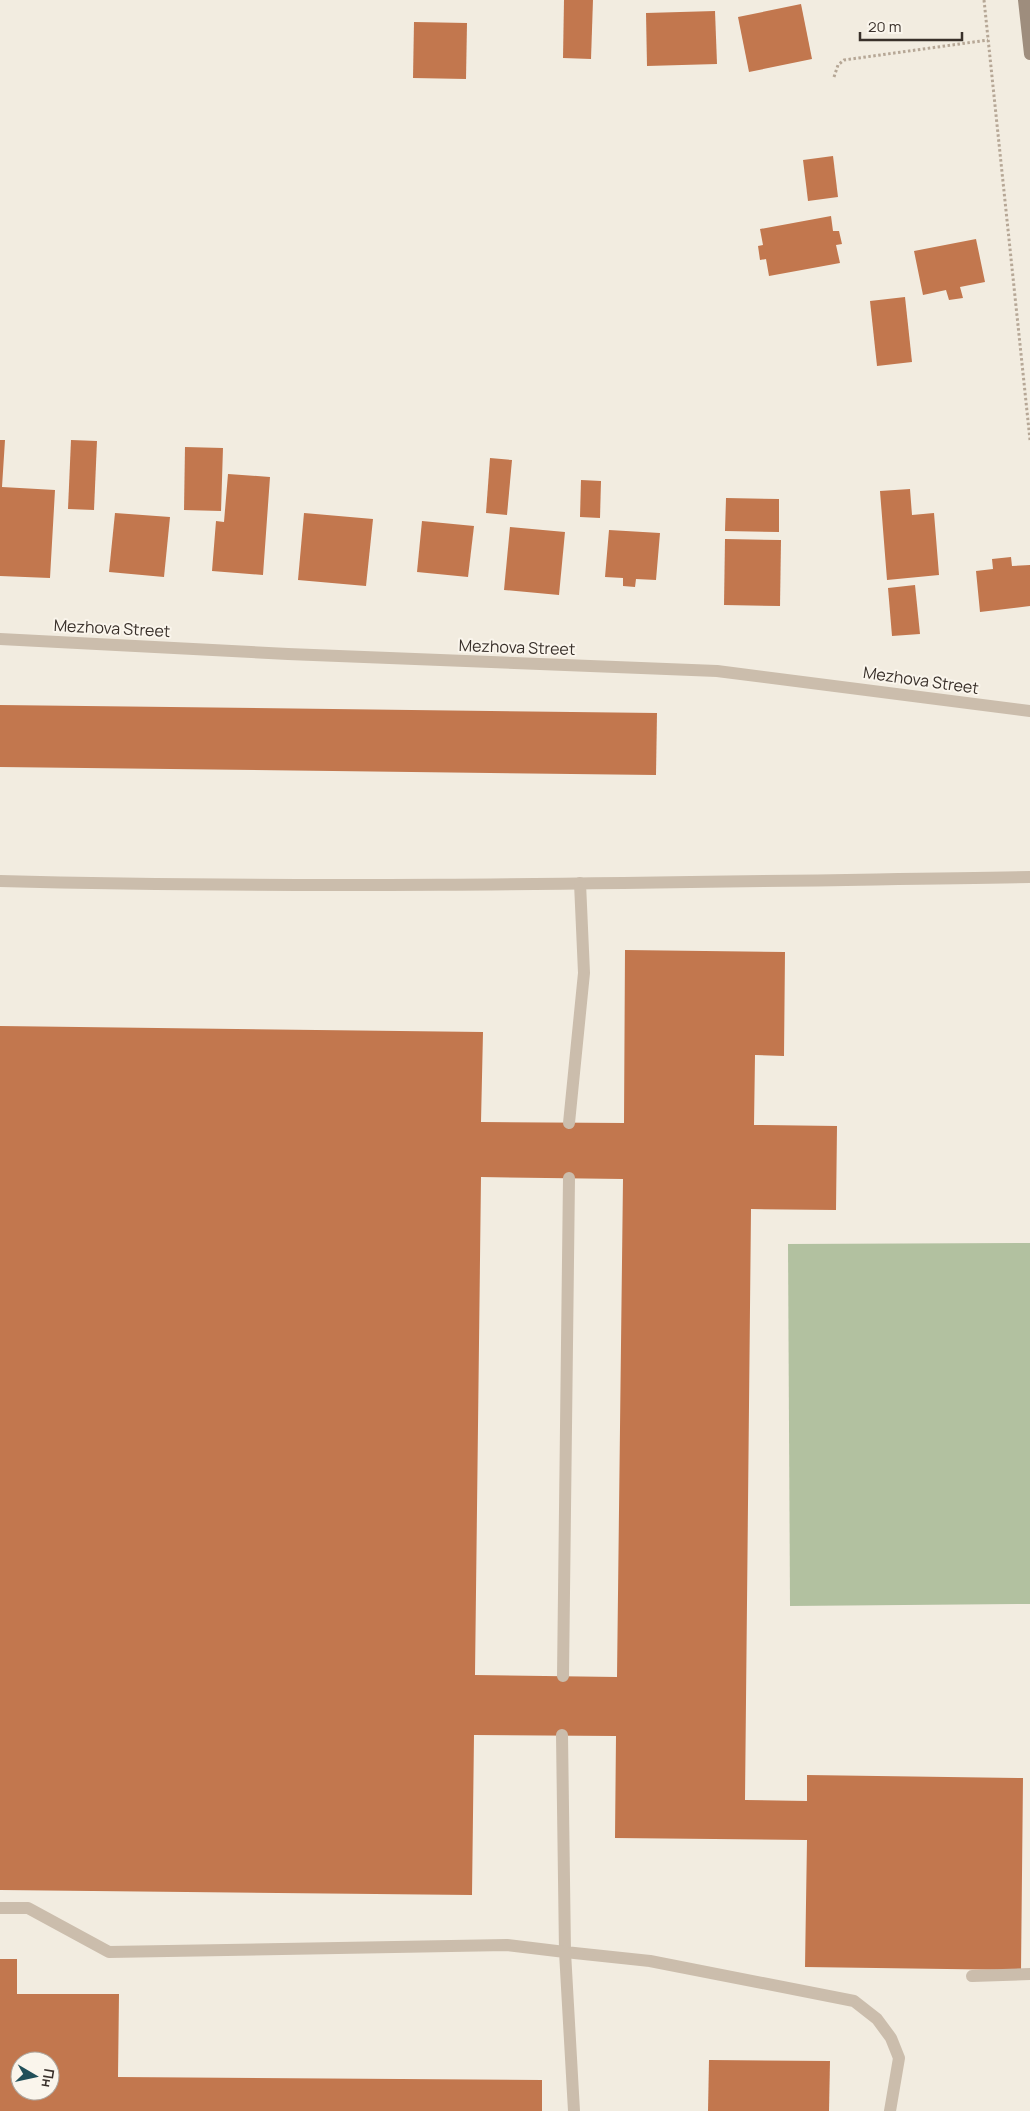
<svg xmlns="http://www.w3.org/2000/svg" width="1030" height="2111" viewBox="0 0 1030 2111" font-family="Manrope,sans-serif">
  <style>
    .green { fill: #b2c1a0 }
    .building { fill: #c2774e; fill-rule: evenodd }
    .lines { fill: none; stroke-linecap: round; stroke-linejoin: round }
    .path { stroke: #b6a796; stroke-width: 3; stroke-dasharray: 2.5 2.5; stroke-linecap: butt }
    .lane { stroke: #cbbdac; stroke-width: 12 }
    .street { stroke: #cbbdac; stroke-width: 12 }
    .secondary { stroke: #9e8d7d; stroke-width: 12 }
    .labels { text-anchor: middle; dominant-baseline: central; stroke-width: 4; stroke-linejoin: round; paint-order: stroke }
    .street-label { font-size: 16px; fill: #39302a; stroke: #faf5ec }
  </style>
  <rect width="100%" height="100%" fill="#f2ece0"/>
  <!-- green -->
  <polygon class="green" points="1030,1243 1030,1604 790,1606 788,1244"/>
  <!-- building -->
  <g class="building">
    <polygon points="564,0 593,0 591,59 563,58"/>
    <polygon points="801,4 812,59 749,72 738,17"/>
    <polygon points="715,11 717,64 647,66 646,13"/>
    <polygon points="414,22 467,23 466,79 413,78"/>
    <polygon points="833,156 838,197 808,201 803,160"/>
    <polygon points="831,216 833,231 839,231 842,244 836,245 840,263 769,276 766,259 760,260 758,246 763,245 760,229"/>
    <polygon points="976,239 985,282 960,287 963,298 949,300 946,290 923,295 914,251"/>
    <polygon points="905,297 912,362 877,366 870,301"/>
    <polygon points="0,440 5,440 2,487 55,490 50,578 0,576"/>
    <polygon points="71,440 97,441 94,510 68,509"/>
    <polygon points="185,447 223,448 221,511 184,510"/>
    <polygon points="490,458 512,460 507,515 486,513"/>
    <polygon points="228,474 270,477 263,575 212,571 216,521 224,522"/>
    <polygon points="581,480 601,481 600,518 580,517"/>
    <polygon points="910,489 912,515 934,513 939,575 887,580 880,491"/>
    <polygon points="726,498 779,499 779,532 725,531"/>
    <polygon points="115,513 170,517 164,577 109,572"/>
    <polygon points="304,513 373,519 366,586 298,580"/>
    <polygon points="422,521 474,526 468,577 417,572"/>
    <polygon points="510,527 565,532 559,595 504,590"/>
    <polygon points="609,530 660,533 656,580 636,579 635,587 623,586 623,578 605,577"/>
    <polygon points="725,539 781,540 780,606 724,605"/>
    <polygon points="1011,557 1012,566 1030,565 1030,606 980,612 976,571 993,569 992,559"/>
    <polygon points="915,585 920,634 892,636 888,588"/>
    <polygon points="0,705 657,713 656,775 0,767"/>
    <path d="M625,950L785,952L784,1056L755,1055L754,1125L837,1126L836,1210L751,1209L745,1800L807,1801V1775L1023,1778L1021,1970L805,1967L807,1840L615,1838L616,1736L474,1735L472,1895L0,1890V1026L483,1032L481,1122L624,1123ZM481,1177L623,1179L617,1677L475,1675Z"/>
    <path d="M0,1959H17V1994H119L118,2077L542,2080V2111H0ZM20,2061H50V2091H20Z"/>
    <polygon points="709,2060 830,2061 829,2111 708,2111"/>
  </g>
  <g class="lines">
    <!-- path -->
    <g class="path">
      <polyline points="984,0 1030,440"/>
      <polyline points="834,77 838,65 844,60 988,40"/>
    </g>
    <!-- lane -->
    <g class="lane">
      <path d="M0,881C343,890 687,882 1030,877"/>
      <polyline points="569,1123 584,973 580,883"/>
      <polyline points="563,1676 569,1178"/>
      <polyline points="562,1735 565,1952 650,1961 854,2001 877,2019 891,2038 899,2058 890,2111"/>
      <polyline points="0,1908 28,1908 109,1952 507,1945 565,1952 574,2111"/>
      <polyline points="972,1976 1030,1974"/>
    </g>
    <!-- street -->
    <polyline class="street" points="0,639 288,654 717,671 1030,711"/>
    <!-- secondary -->
    <polyline class="secondary" points="1024,0 1030,54"/>
  </g>
  <g class="labels">
    <!-- street labels -->
    <g class="street-label">
      <text transform="translate(112 628) rotate(3)">Mezhova Street</text>
      <text transform="translate(517 647) rotate(2)">Mezhova Street</text>
      <text transform="translate(921 680) rotate(8)">Mezhova Street</text>
    </g>
  </g>
  <!-- north arrow -->
  <g transform="translate(35 2076) rotate(99)"><circle r="24" fill="#faf5ec" stroke="#ada69e"/>
  <path d="M0-4L9 19L0 12L-9 19Z" fill="#214f59"/>
  <text y="-8" font-size="14" font-weight="bold" text-anchor="middle" fill="#39302a">Пн</text>
  </g>
  <!-- scale -->
  <path d="M860 32v8h102v-8" fill="none" stroke="#39302a" stroke-width="2.5"/>
  <text x="868" y="32" font-size="15" fill="#39302a" stroke="#faf5ec" stroke-width="4" paint-order="stroke">20 m</text>
</svg>
